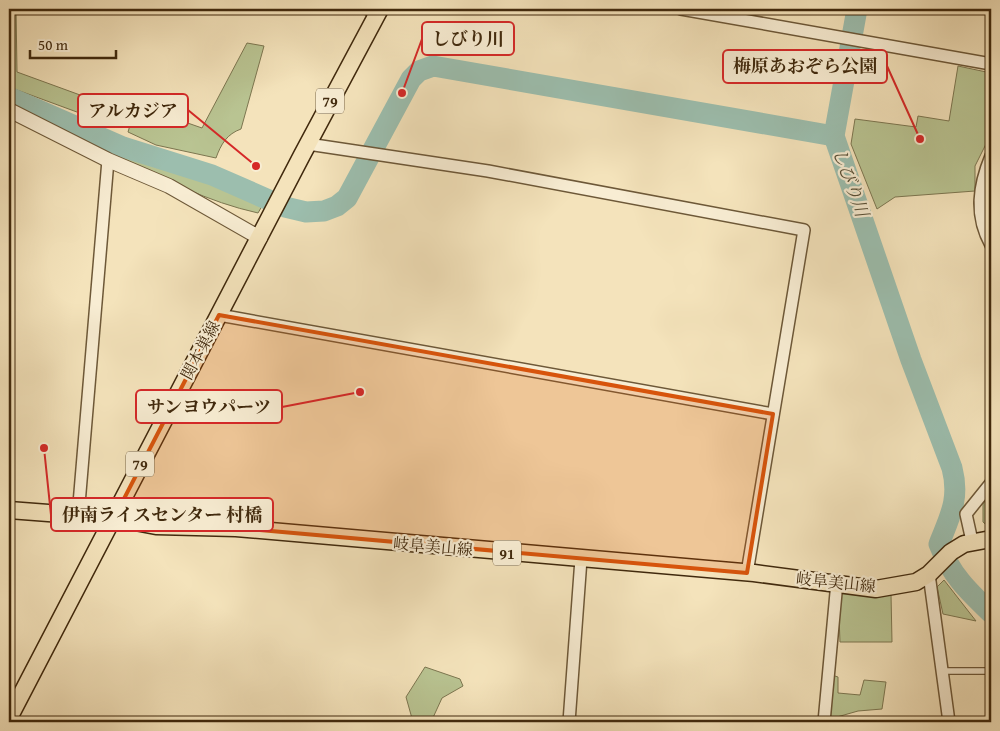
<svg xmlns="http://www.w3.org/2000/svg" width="1000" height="731" viewBox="0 0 1000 731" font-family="'Gentium Book Plus','Noto Serif JP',serif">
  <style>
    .green { fill: #b9c492; stroke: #7c7650 }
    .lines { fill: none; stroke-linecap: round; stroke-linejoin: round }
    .river { stroke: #9cbeae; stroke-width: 21 }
    .service-casing { stroke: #6d5838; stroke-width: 8 }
    .minor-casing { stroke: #6d5838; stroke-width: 14 }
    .tertiary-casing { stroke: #6d5838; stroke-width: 16 }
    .primary-casing { stroke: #40290d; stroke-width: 19 }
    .service { stroke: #f8edd3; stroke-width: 5.5 }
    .minor { stroke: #f8edd3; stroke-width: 11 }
    .tertiary { stroke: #f8edd3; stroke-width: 14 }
    .primary { stroke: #f4e3bb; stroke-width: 16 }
    .marked { fill: #d7540c; fill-opacity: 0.2; stroke: #d7540c; stroke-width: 4; stroke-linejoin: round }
    .labels { text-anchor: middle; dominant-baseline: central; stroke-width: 4.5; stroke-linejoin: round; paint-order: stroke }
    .shield { fill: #f8edd3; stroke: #776448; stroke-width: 1 }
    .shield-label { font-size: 15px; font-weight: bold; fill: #40290d }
    .street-label { font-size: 16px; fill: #40290d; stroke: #f8edd3 }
    .water-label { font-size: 18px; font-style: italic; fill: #574e35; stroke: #f8edd3 }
    .leader { fill: none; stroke: #d62828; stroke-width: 2 }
    .callout-dot { fill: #d62828; stroke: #f8edd3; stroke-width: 2 }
    .callout { fill: #f8edd3; stroke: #d62828; stroke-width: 2 }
    .callout-label { font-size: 18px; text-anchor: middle; font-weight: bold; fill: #40290d }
  </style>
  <rect width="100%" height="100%" fill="#f4e3bb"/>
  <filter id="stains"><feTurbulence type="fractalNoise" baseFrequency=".004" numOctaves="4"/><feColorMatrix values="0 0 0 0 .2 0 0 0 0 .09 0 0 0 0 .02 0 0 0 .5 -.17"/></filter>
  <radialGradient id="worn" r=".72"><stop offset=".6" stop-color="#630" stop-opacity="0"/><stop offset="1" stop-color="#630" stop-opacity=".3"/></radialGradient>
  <!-- green -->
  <g class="green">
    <polygon points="9,9 16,9 17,72 113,107 104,122 9,87"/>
    <path d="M247,43L264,46L241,129C227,134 221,144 216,158L156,145L128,132L136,105L202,128Z"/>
    <polygon points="958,66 991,73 991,134 975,166 975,191 895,197 877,209 851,144 855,119 916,127 918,116 949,121"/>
    <path d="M119,152L265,201L258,213C208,202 164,179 117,157Z"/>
    <polygon points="991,175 991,210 986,193"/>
    <polygon points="991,490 991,529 983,522 983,504"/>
    <polygon points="944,580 976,621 943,614 937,587"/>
    <polygon points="838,590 891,594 892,642 840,642"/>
    <polygon points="425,667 460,679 463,686 442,698 431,722 413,722 406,697"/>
    <polygon points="832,675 838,677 838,693 860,695 864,680 886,682 882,709 858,711 830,719"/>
  </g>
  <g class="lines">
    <!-- river -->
    <g class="river">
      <path d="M857,9L834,136L911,360L952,468C960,499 950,516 939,544C951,575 968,591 991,613"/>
      <polyline points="9,97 123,147 212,175 285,207 306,212 324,211 337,206 347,198 411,79 419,71 433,66 834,136"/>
    </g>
    <defs>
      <g id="service">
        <polyline points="361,9 375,16"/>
        <polyline points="942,671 991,671"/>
      </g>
      <g id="minor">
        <polyline points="681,9 991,64"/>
        <polyline points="308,144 488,171 804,230 747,573"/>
        <path d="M991,156C979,185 974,215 991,245"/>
        <polyline points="219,315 773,414"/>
        <polyline points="78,516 108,160"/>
        <polyline points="972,541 966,514 991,483"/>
        <polyline points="929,574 949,722"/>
        <polyline points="569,722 581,559"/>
        <polyline points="824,722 837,582"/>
      </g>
      <polyline id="tertiary" points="9,110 108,160 169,186 260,238"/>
      <g id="primary">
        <polyline points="9,510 114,518 156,526 236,528 754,573 876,589 916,582 929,574 951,552 964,544 991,539"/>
        <polyline points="9,718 302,155 380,9"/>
      </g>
    </defs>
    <!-- service casing -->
    <use href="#service" class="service-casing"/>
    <!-- minor casing -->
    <use href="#minor" class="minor-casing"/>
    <!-- tertiary casing -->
    <use href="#tertiary" class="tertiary-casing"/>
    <!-- primary casing -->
    <use href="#primary" class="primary-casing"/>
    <!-- service -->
    <use href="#service" class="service"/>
    <!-- minor -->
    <use href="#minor" class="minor"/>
    <!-- tertiary -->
    <use href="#tertiary" class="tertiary"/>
    <!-- primary -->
    <use href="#primary" class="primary"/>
  </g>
  <!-- marked area -->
  <path class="marked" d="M219,315L773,414L747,573L236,528L156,526L114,518Z"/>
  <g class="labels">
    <!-- shield labels -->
    <g class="shield">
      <rect x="316" y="88.5" width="28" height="25" rx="4"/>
      <rect x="126" y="451.5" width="28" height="25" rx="4"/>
      <rect x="493" y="540.5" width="28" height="25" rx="4"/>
    </g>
    <g class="shield-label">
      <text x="330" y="101">79</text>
      <text x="140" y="464">79</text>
      <text x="507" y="553">91</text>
    </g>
    <!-- street labels -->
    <g class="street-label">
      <text transform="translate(200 350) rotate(-62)">関本巣線</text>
      <text transform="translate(433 546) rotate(5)">岐阜美山線</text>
      <text transform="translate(836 582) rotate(6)">岐阜美山線</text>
    </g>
    <!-- water labels -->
    <g class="water-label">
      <text transform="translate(851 182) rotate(70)">しびり川</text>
    </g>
  </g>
  <!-- callouts -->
  <path class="leader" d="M402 93L422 39M920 139L887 66M256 166L188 110M360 392L282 407M44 448L51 515"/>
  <g class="callout-dot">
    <circle cx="402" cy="93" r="5"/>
    <circle cx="920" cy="139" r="5"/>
    <circle cx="256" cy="166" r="5"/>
    <circle cx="360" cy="392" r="5"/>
    <circle cx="44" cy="448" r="5"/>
  </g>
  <g class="callout">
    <rect x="422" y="22" width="92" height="33" rx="5"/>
    <rect x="723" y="50" width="164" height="33" rx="5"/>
    <rect x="78" y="94" width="110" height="33" rx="5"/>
    <rect x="136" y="390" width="146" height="33" rx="5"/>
    <rect x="51" y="498" width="222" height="33" rx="5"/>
  </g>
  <g class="callout-label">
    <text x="468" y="45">しびり川</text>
    <text x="805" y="72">梅原あおぞら公園</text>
    <text x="133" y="117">アルカジア</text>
    <text x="209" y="413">サンヨウパーツ</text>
    <text x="162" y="521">伊南ライスセンター 村橋</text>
  </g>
  <!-- margin -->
  <rect width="1000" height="731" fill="none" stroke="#f4e3bb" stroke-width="30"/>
  <rect x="10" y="10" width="980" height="711" fill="none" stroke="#40290d" stroke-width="2.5"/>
  <rect x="15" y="15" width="970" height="701" fill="none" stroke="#40290d"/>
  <!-- scale -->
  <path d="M30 50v8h86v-8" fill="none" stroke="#40290d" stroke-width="2.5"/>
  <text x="38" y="50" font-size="15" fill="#40290d" stroke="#f8edd3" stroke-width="4" paint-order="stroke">50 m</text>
  <rect width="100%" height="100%" filter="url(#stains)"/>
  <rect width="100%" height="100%" fill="url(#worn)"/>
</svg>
